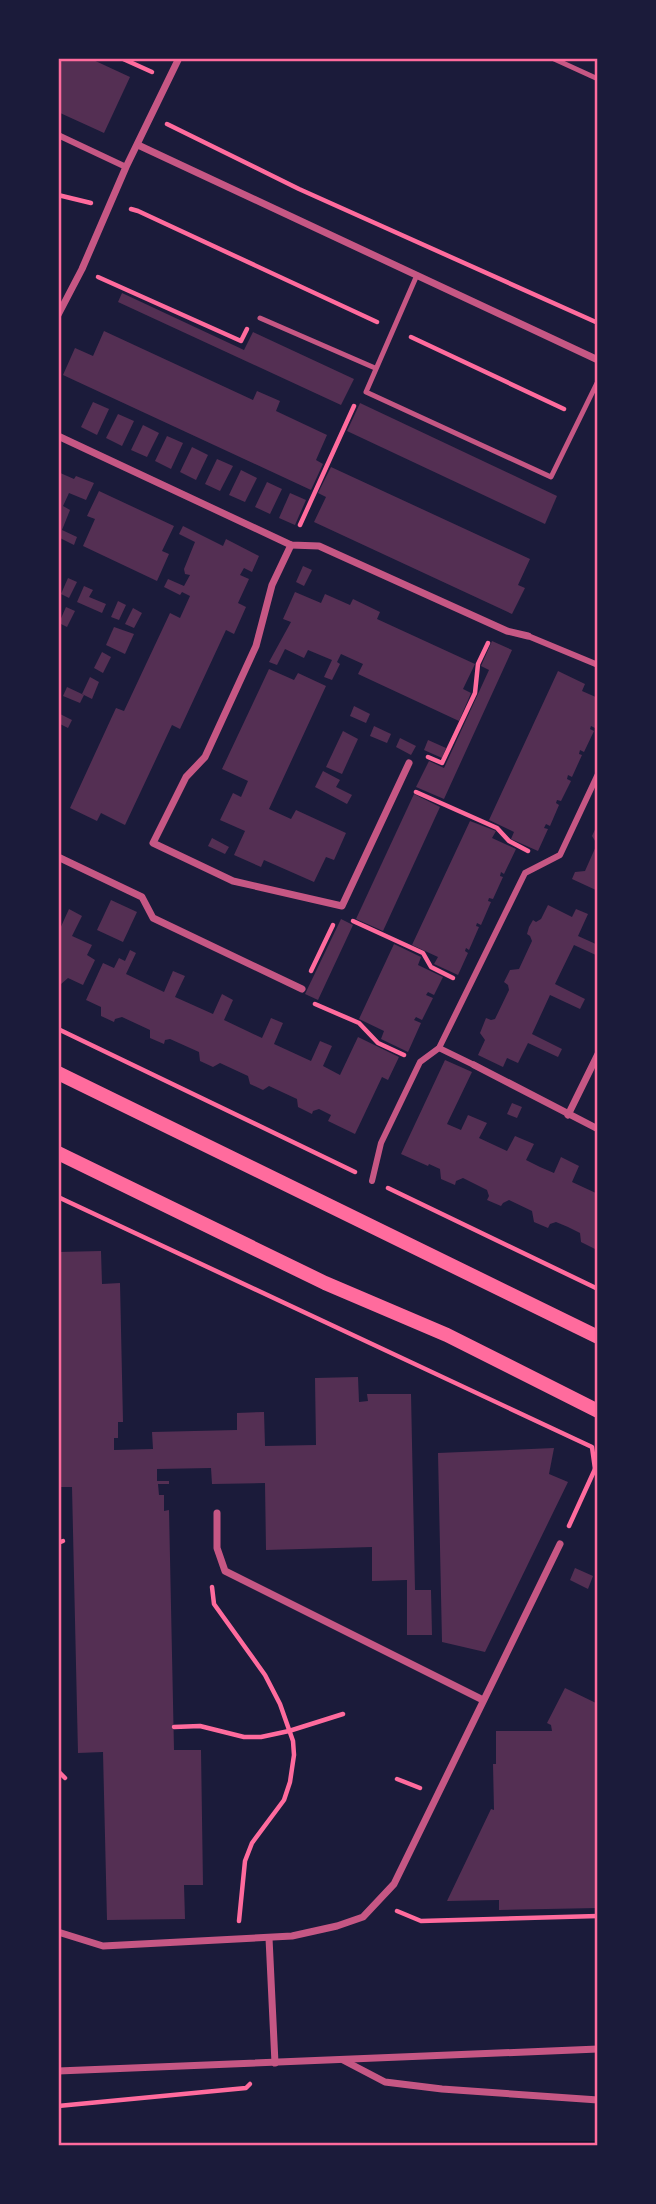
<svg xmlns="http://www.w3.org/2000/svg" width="656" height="2204" viewBox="0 0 656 2204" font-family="'Source Sans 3',sans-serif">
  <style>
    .water { fill: #12122b }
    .building { fill: #542f53 }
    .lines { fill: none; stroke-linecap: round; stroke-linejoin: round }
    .path { stroke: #ff6b9d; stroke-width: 4.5 }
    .service { stroke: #c65784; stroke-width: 5 }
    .pedestrian { stroke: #c65784; stroke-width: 6 }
    .minor { stroke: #c65784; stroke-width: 7 }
    .secondary { stroke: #ff6b9d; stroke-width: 14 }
    .neatline { fill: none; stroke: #ff6b9d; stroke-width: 2.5 }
  </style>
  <rect width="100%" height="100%" fill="#1b1b3a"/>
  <!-- water -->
  <polygon class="water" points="598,2141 598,2146 58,2146 77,2144 178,2146 391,2142"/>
  <!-- building -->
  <g class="building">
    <polygon points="58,58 89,58 130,77 104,133 58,112"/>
    <polygon points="122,293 244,350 253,332 354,379 341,405 118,302"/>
    <polygon points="104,331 253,400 257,391 280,401 276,411 327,435 316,460 323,464 311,490 63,375 75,348 93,356"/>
    <polygon points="93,402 109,409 97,435 81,427"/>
    <polygon points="360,403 557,496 545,524 347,431"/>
    <polygon points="118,414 134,421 122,446 106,438"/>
    <polygon points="143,425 159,433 147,457 131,450"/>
    <polygon points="167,436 183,443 171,469 155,461"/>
    <polygon points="192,447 208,455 196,480 180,472"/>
    <polygon points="217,459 233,466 220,491 205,484"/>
    <polygon points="331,467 530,559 518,585 525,588 512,614 314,522 326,497 318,493"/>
    <polygon points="241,470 257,478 245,502 229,495"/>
    <polygon points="58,472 74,479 76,476 94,483 86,500 69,493 63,506 70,510 62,530 77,537 74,545 58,537"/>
    <polygon points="267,482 282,489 270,514 255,507"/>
    <polygon points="99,491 174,526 162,551 169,554 157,581 83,546 95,519 87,516"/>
    <polygon points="290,493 306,500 295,525 279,518"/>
    <polygon points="183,526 223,546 226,539 259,556 252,572 244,568 240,575 249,579 238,603 246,607 234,634 226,630 180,729 172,725 125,825 101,813 97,821 70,808 116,708 124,711 170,613 180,618 190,596 182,592 180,595 164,587 168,579 184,586 190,575 185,574 184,569 195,542 179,534"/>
    <polygon points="303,566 312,570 304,586 296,582"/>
    <polygon points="68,578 77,582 69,598 61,594"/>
    <polygon points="84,586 93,590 89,597 106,604 102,613 77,602"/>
    <polygon points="295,592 321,603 325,594 350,605 353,599 380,612 377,619 475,664 463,689 471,693 459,721 358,674 363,664 341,654 337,662 340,664 332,680 324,677 332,660 308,650 304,658 285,649 277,665 269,662 291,622 283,619"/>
    <polygon points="118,601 126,605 119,620 111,617"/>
    <polygon points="66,607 75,611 67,627 59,623"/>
    <polygon points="133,608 142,613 134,628 125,624"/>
    <polygon points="114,627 134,634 125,654 106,645"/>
    <polygon points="492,641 512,650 444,799 416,787 429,761 444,768 489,670 481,666"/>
    <polygon points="102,652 111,657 103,673 94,668"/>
    <polygon points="269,669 294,680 298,673 326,686 269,809 291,819 296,810 346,833 334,860 326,857 314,882 264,860 261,867 234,855 245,831 220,820 233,793 241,797 248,781 222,769"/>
    <polygon points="558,671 585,684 582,691 598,698 598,721 595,728 591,726 590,729 594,731 584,752 580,750 579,754 582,755 572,777 568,775 567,779 571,781 561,801 557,800 556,803 559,805 550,826 546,824 544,828 548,829 538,851 511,839 514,832 489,820"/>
    <polygon points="90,677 99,682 92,699 82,694"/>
    <polygon points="67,687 84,695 80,703 63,696"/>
    <polygon points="354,706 370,714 366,723 350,716"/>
    <polygon points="58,713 72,720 68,728 58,723"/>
    <polygon points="374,726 391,734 387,743 370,736"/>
    <polygon points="343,731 358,739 342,774 326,767"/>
    <polygon points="400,738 416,746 411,755 396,747"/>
    <polygon points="428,740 446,748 442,758 424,750"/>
    <polygon points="323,771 340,780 336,787 352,795 347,804 315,787"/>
    <polygon points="414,794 440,807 383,931 356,919"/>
    <polygon points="470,821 496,831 492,838 516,849 504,874 501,872 500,876 503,877 493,899 489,898 488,901 491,902 481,925 477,923 476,926 479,927 469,950 466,948 465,951 468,953 458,975 434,964 438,957 412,945"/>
    <polygon points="598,823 598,891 572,879 575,872 585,871 597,844 592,836"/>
    <polygon points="212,838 229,847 225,854 208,846"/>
    <polygon points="111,900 137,912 123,942 97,930"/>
    <polygon points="548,905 572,917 576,909 588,914 578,936 598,945 598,956 574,945 555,984 585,999 580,1009 550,995 532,1034 562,1049 558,1057 528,1043 518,1063 507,1058 503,1067 478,1055 485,1040 480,1033 486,1018 491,1020 495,1019 509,990 508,985 504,982 510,970 519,969 532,941 530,936 527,934 529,927 533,920 536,922 541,919"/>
    <polygon points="69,909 82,916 72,936 92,945 87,955 95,960 83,985 68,978 61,984 58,982 58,930 59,931"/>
    <polygon points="341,919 353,925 318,1000 305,994"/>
    <polygon points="394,944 421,957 418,965 443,977 434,995 428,992 426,995 433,998 422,1020 416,1017 414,1020 421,1023 408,1052 381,1039 384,1031 359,1019"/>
    <polygon points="130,950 136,953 126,974 164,992 173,971 185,976 175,997 213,1014 222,994 233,1000 224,1020 262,1038 271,1018 283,1023 274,1044 311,1061 320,1041 332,1046 323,1066 340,1075 358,1037 399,1057 388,1080 382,1077 355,1134 328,1121 331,1115 319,1109 313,1111 312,1114 298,1107 297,1099 269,1086 263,1090 250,1084 248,1076 220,1063 213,1067 200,1061 199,1052 170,1039 165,1040 164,1044 150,1038 150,1030 122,1017 115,1019 114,1022 101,1016 101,1007 86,1000 103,963 114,968 119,958 125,961"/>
    <polygon points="445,1060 472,1072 447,1124 461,1130 468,1115 487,1123 479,1138 507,1151 515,1136 534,1144 526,1160 540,1167 554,1173 561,1157 579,1166 572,1182 598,1194 598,1245 595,1249 581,1242 580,1233 568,1227 556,1222 550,1224 548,1228 534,1222 532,1211 509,1200 503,1203 501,1206 487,1200 489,1196 487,1190 463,1178 456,1181 455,1185 441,1179 440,1169 429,1164 428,1166 401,1154"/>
    <polygon points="512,1103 522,1107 517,1118 507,1114"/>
    <polygon points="101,1251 102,1284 120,1283 123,1422 118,1422 118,1438 114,1438 114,1450 153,1449 152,1432 237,1430 237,1413 264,1412 265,1446 316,1445 315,1378 358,1377 359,1402 368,1401 367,1394 411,1394 415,1590 431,1590 432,1635 407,1635 407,1580 372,1581 372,1547 266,1550 265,1483 212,1484 211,1468 157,1469 157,1481 169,1481 169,1484 158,1484 159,1495 164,1495 164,1511 169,1510 174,1750 201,1750 203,1885 184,1885 185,1919 107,1920 103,1752 78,1753 72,1487 58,1487 58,1252"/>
    <polygon points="554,1448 549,1474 568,1482 485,1652 442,1642 438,1453"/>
    <polygon points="575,1568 593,1576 588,1589 570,1580"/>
    <polygon points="565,1688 598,1704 598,1908 499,1910 499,1900 447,1901 491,1809 494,1810 493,1764 496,1764 496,1731 552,1731 551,1725 547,1723"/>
  </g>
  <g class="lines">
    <!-- path -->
    <g class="path">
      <polyline points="121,58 152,72"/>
      <polyline points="167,124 299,189 598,323"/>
      <polyline points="58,195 91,203"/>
      <polyline points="131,209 138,211 377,322"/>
      <polyline points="98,277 241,341 247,329"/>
      <polyline points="411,337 564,409"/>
      <polyline points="300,525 354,406"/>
      <polyline points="428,757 442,763 475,693 478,664 488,643"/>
      <polyline points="416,792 497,828 509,841 528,851"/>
      <polyline points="353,921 423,953 431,967 453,978"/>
      <polyline points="311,971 333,925"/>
      <polyline points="315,1004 359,1023 378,1043 404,1055"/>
      <polyline points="58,1029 355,1172"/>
      <polyline points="388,1188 598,1289"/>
      <polyline points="58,1197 592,1447 595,1469"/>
      <polyline points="569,1526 595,1469"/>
      <polyline points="58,1543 63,1541"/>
      <polyline points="212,1587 214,1604 265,1675 280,1704 293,1741 294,1755 290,1782 284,1800 252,1843 245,1861 239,1921"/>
      <polyline points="174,1727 200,1726 244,1737 261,1737 289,1731 343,1714"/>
      <polyline points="58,1771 65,1778"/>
      <polyline points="397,1779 420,1788"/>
      <polyline points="397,1911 421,1921 598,1916"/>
      <polyline points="58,2106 246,2088 250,2084"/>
    </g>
    <!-- service -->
    <g class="service">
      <polyline points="552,58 598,79"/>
      <polyline points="417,275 366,392 551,477 598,381"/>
      <polyline points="260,318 375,368"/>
    </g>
    <!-- pedestrian -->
    <g class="pedestrian">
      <polyline points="58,135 126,167"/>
      <polyline points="528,636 598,665"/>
      <polyline points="439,1048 474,1065"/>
      <polyline points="372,1181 381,1143 420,1062 439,1048 525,873 560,855 598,774"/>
    </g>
    <!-- minor -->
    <g class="minor">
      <polyline points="138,145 598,360"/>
      <polyline points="58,315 82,269 126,167 179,58"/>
      <polyline points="58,436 291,545 319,546 507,631 528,636"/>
      <polyline points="291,545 272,585 256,646 205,757 186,777 153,843 233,881 342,906 409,763"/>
      <polyline points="58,857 142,897 153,918 302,989"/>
      <polyline points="474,1065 598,1129"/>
      <polyline points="568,1115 598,1054"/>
      <polyline points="217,1513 217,1548 225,1571 483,1700"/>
      <polyline points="58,1932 103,1946 292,1936 337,1926 363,1917 394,1884 560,1544"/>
      <polyline points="269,1938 275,2063"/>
      <polyline points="343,2060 385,2082 442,2089 598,2100"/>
      <polyline points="58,2071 598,2049"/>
    </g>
    <!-- secondary -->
    <g class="secondary">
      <polyline points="58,1073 598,1337"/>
      <polyline points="58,1153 325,1283 447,1335 598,1411"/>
    </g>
  </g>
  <!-- border -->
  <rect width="656" height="2204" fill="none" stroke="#1b1b3a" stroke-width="119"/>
  <rect x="60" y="60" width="536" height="2084" class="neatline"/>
</svg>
